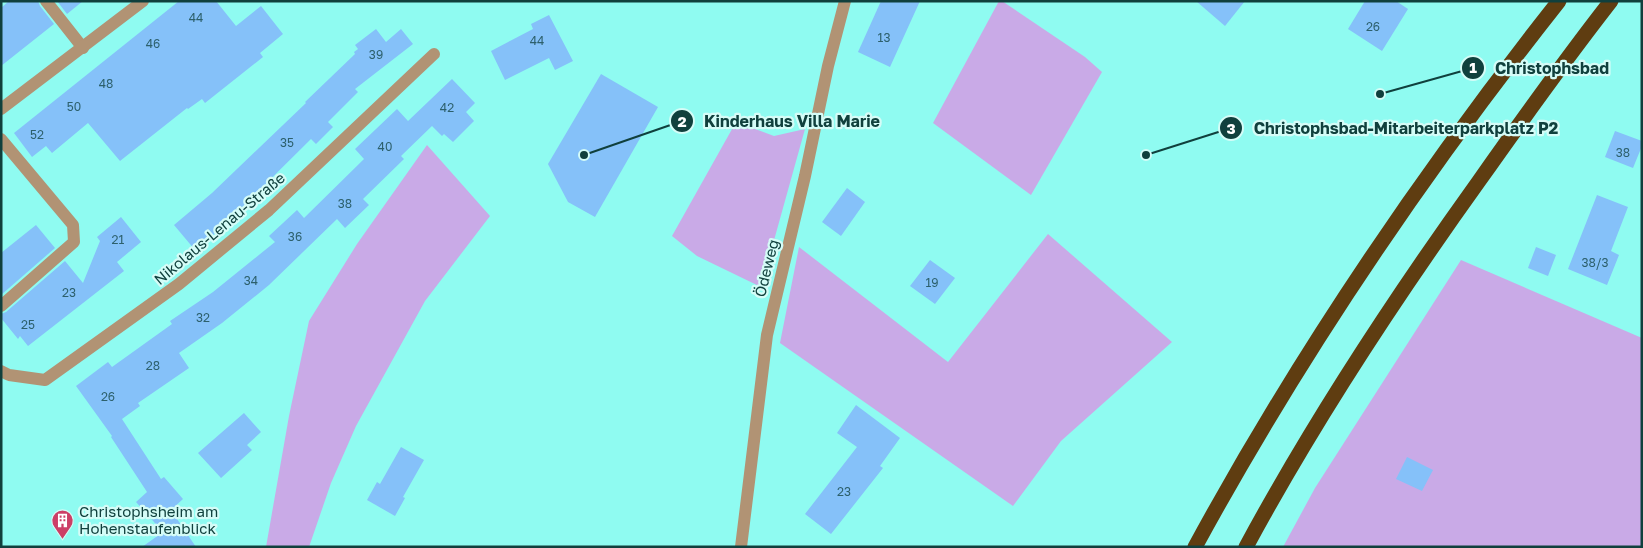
<svg xmlns="http://www.w3.org/2000/svg" width="1643" height="548" viewBox="0 0 1643 548" font-family="'Golos Text',sans-serif">
  <style>
    .green { fill: #c9aae7 }
    .building { fill: #85c1f9 }
    .lines { fill: none; stroke-linecap: round; stroke-linejoin: round }
    .minor { stroke: #b19374; stroke-width: 12 }
    .highway { stroke: #5f3d11; stroke-width: 15 }
    .labels { text-anchor: middle; dominant-baseline: central; stroke-width: 4.5; stroke-linejoin: round; paint-order: stroke }
    .number-label { font-size: 12px; fill: #2d606c }
    .street-label { font-size: 15px; fill: #10403d; stroke: #d5fcf7 }
    .poi-label { font-size: 15px; fill: #10403d; stroke: #d5fcf7; text-anchor: start }
    .leader { fill: none; stroke: #10403d; stroke-width: 2 }
    .callout-dot { fill: #10403d; stroke: #d5fcf7; stroke-width: 2 }
    .mark-label { font-size: 15px; text-anchor: middle; font-weight: bold; fill: #fff }
    .callout-label { font-size: 16px; text-anchor: middle; font-weight: bold; fill: #10403d; stroke: #d5fcf7; stroke-width: 4.5; stroke-linejoin: round; paint-order: stroke }
  </style>
  <rect width="100%" height="100%" fill="#8ffbf1"/>
  <!-- green -->
  <g class="green">
    <polygon points="999,1 1002,1 1085,57 1102,72 1031,195 933,123"/>
    <polygon points="736,122 774,136 805,129 761,287 697,256 672,236"/>
    <polygon points="427,145 490,216 425,301 356,426 331,483 309,547 266,547 289,416 309,321 357,244"/>
    <polygon points="1048,234 1172,342 1061,441 1013,506 780,343 799,247 948,362"/>
    <polygon points="1461,260 1642,338 1642,547 1283,547 1315,488"/>
  </g>
  <!-- building -->
  <g class="building">
    <polygon points="9,1 38,1 40,6 54,24 1,66 1,8"/>
    <polygon points="57,1 83,1 67,14"/>
    <polygon points="179,1 216,1 236,26 261,6 283,34 260,53 263,57 205,103 202,99 188,109 187,108 120,161 88,123 52,153 46,146 32,157 14,133"/>
    <polygon points="881,1 920,1 890,67 858,52"/>
    <polygon points="1196,1 1245,1 1225,26"/>
    <polygon points="1365,1 1396,1 1408,9 1382,51 1348,29"/>
    <polygon points="549,15 573,61 555,70 549,58 505,80 491,51 533,29 531,24"/>
    <polygon points="376,29 386,42 401,29 413,44 355,89 358,92 328,122 333,127 316,144 311,139 219,230 195,250 174,225 212,193 306,103 305,102 355,54 354,52 358,49 355,45"/>
    <polygon points="601,74 658,107 595,217 568,202 548,164"/>
    <polygon points="452,79 475,103 466,112 474,121 453,142 444,134 442,136 432,126 401,156 404,159 363,199 369,205 345,228 337,219 269,285 222,323 179,353 189,368 138,403 140,406 122,419 161,479 164,477 183,499 171,510 196,547 142,547 163,532 136,502 147,492 111,437 112,436 76,386 108,362 112,367 172,324 170,321 213,292 275,242 269,236 297,210 304,218 364,159 355,149 397,109 408,121"/>
    <polygon points="1615,131 1642,141 1642,146 1633,168 1605,157"/>
    <polygon points="847,188 865,202 841,236 822,222"/>
    <polygon points="1597,195 1628,207 1611,251 1619,255 1607,285 1568,269"/>
    <polygon points="121,217 141,242 117,262 124,271 28,346 20,336 18,339 1,318 1,314 6,312 65,261 83,283 100,241 97,237"/>
    <polygon points="36,225 55,248 1,295 1,253"/>
    <polygon points="1536,247 1556,255 1548,276 1528,268"/>
    <polygon points="930,260 955,278 935,304 910,286"/>
    <polygon points="856,405 900,438 880,466 883,468 831,534 805,514 857,447 837,433"/>
    <polygon points="244,413 261,432 247,445 252,450 221,478 198,453"/>
    <polygon points="401,447 424,460 403,497 405,498 395,516 367,500 377,482 380,484"/>
    <polygon points="1407,457 1433,470 1422,491 1396,479"/>
  </g>
  <g class="lines">
    <!-- minor -->
    <g class="minor">
      <polyline points="46,1 83,48"/>
      <polyline points="1,109 143,1"/>
      <polyline points="1,139 73,225 74,242 1,306"/>
      <polyline points="1,371 9,375 45,380 179,284 269,210 434,54"/>
      <polyline points="741,547 767,335 805,176 828,66 845,1"/>
    </g>
    <!-- highway -->
    <g class="highway">
      <path d="M1195,547C1300,354 1423,173 1559,1"/>
      <path d="M1246,547C1315,419 1395,298 1479,181C1522,120 1565,60 1611,1"/>
    </g>
  </g>
  <!-- icons -->
  <defs>
    <symbol id="building-pin" viewBox="-11 -11 22 30"><path d="M0 17L-7.5 6A9.5 9.5 0 1 1 7.5 6Z" fill="#cc3e66" stroke="#d5fcf7"/><path d="M-4-6H4V6H1V3H-1V6H-4ZM-2.5-4.3h1.7v1.8h-1.7ZM.8-4.3h1.7v1.8H.8ZM-2.5-1h1.7V.8h-1.7ZM.8-1h1.7V.8H.8Z" fill="#fff"/></symbol>
  </defs>
  <g fill-rule="evenodd">
    <use href="#building-pin" x="50" y="508" width="25" height="34"/>
  </g>
  <g class="labels">
    <!-- number labels -->
    <g class="number-label">
      <text x="196" y="17">44</text>
      <text x="1373" y="26">26</text>
      <text x="884" y="37">13</text>
      <text x="537" y="40">44</text>
      <text x="153" y="43">46</text>
      <text x="376" y="54">39</text>
      <text x="106" y="83">48</text>
      <text x="74" y="106">50</text>
      <text x="447" y="107">42</text>
      <text x="37" y="134">52</text>
      <text x="287" y="142">35</text>
      <text x="385" y="146">40</text>
      <text x="1623" y="152">38</text>
      <text x="345" y="203">38</text>
      <text x="295" y="236">36</text>
      <text x="118" y="239">21</text>
      <text x="1595" y="262">38/3</text>
      <text x="251" y="280">34</text>
      <text x="932" y="282">19</text>
      <text x="69" y="292">23</text>
      <text x="203" y="317">32</text>
      <text x="28" y="324">25</text>
      <text x="153" y="365">28</text>
      <text x="108" y="396">26</text>
      <text x="844" y="491">23</text>
    </g>
    <!-- street labels -->
    <g class="street-label">
      <text transform="translate(219 228) rotate(-40)">Nikolaus-Lenau-Straße</text>
      <text transform="translate(766 268) rotate(-76)">Ödeweg</text>
    </g>
    <!-- poi labels -->
    <g class="poi-label">
      <text x="79" y="511">Christophsheim am<tspan x="79" dy="17">Hohenstaufenblick</tspan></text>
    </g>
  </g>
  <!-- callouts -->
  <path class="leader" d="M1380 94L1473 68M584 155L682 121M1146 155L1231 128"/>
  <g class="callout-dot">
    <circle cx="1380" cy="94" r="5"/>
    <circle cx="584" cy="155" r="5"/>
    <circle cx="1146" cy="155" r="5"/>
    <circle cx="1473" cy="68" r="12"/>
    <circle cx="682" cy="121" r="12"/>
    <circle cx="1231" cy="128" r="12"/>
  </g>
  <g class="mark-label">
    <text x="1473" y="73">1</text>
    <text x="682" y="127">2</text>
    <text x="1231" y="134">3</text>
  </g>
  <g class="callout-label">
    <text x="1552" y="74">Christophsbad</text>
    <text x="792" y="127">Kinderhaus Villa Marie</text>
    <text x="1406" y="134">Christophsbad-Mitarbeiterparkplatz P2</text>
  </g>
  <!-- border -->
  <rect width="1643" height="548" fill="none" stroke="#10403d" stroke-width="5"/>
</svg>
